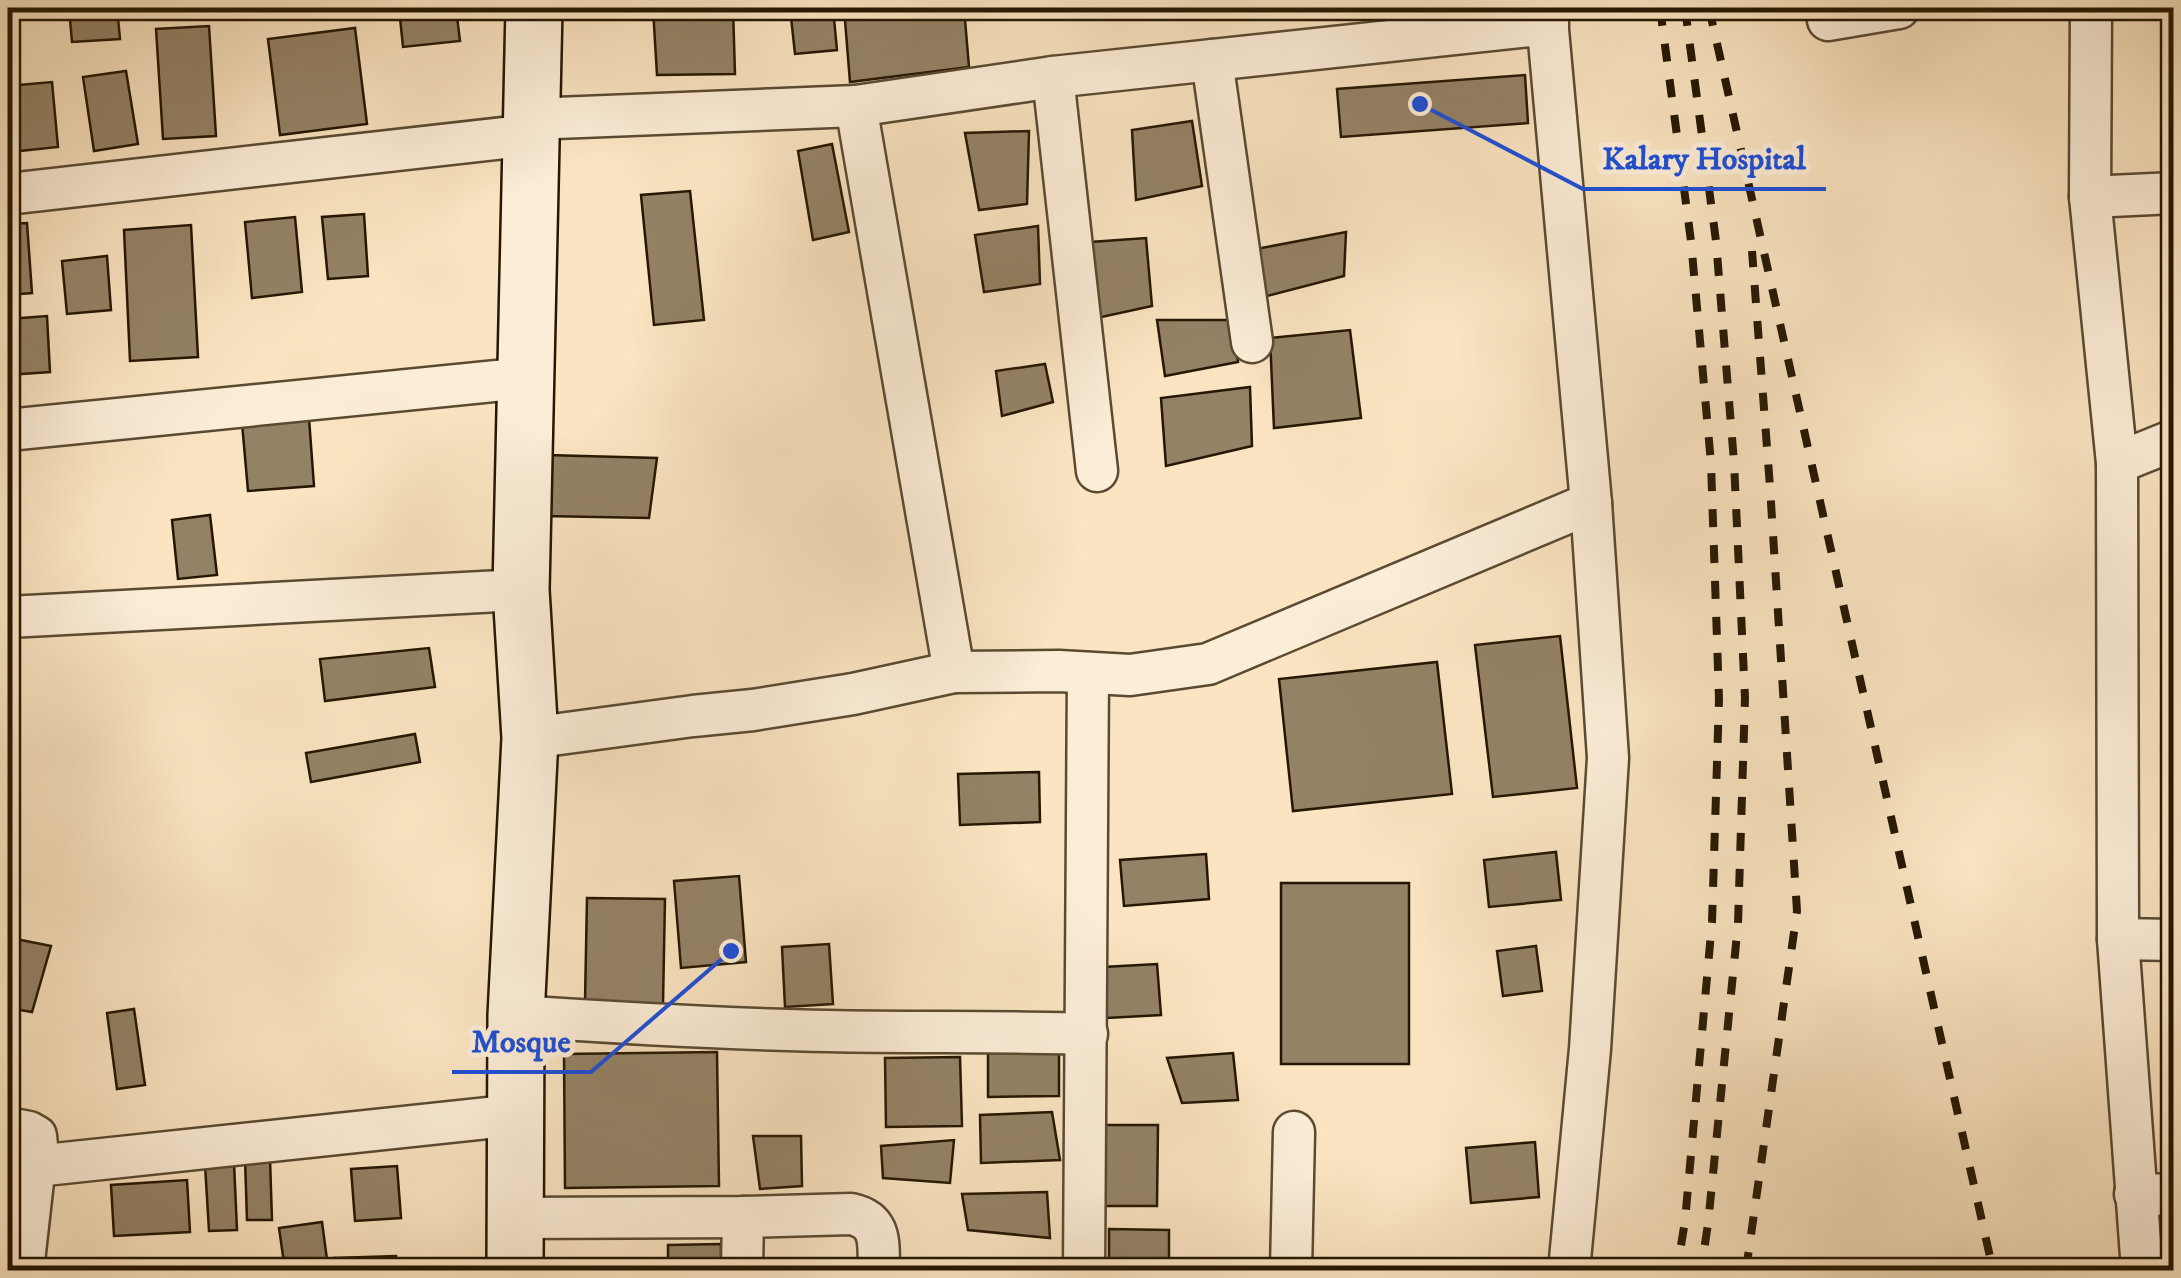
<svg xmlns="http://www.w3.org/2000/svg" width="2181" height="1278" viewBox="0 0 2181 1278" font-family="'IM FELL DW Pica',serif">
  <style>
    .building { fill: #948266; stroke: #251703; stroke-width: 2.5 }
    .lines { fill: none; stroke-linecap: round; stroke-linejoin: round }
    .minor-casing { stroke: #5a4a32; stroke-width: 45 }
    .secondary-casing { stroke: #251703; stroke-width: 60 }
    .minor { stroke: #fcedd7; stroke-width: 40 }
    .secondary { stroke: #fcedd7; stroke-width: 55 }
    .rail { stroke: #251703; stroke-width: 8; stroke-dasharray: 18 18; stroke-linecap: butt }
    .leader { fill: none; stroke: #1d4ed8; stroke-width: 4 }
    .callout-dot { fill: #1d4ed8; stroke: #fcedd7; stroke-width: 4 }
    .callout-label { font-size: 32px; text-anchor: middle; font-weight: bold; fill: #1d4ed8; stroke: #fcedd7; stroke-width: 10; stroke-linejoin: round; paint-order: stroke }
  </style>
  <rect width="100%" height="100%" fill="#fae4c1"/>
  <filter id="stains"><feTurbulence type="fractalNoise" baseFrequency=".002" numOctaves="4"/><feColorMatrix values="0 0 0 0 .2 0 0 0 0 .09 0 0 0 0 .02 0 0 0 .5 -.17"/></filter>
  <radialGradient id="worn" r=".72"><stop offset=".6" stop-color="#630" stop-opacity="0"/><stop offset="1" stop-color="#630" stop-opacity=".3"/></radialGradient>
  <!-- building -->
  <g class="building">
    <polygon points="69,8 117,8 120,39 72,42"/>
    <polygon points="399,8 456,8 460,41 403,47"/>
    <polygon points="653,8 733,8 735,74 657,75"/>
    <polygon points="790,8 833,8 837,50 795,54"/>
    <polygon points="844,8 964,8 969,67 850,82"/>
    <polygon points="209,26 216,136 163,139 156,29"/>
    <polygon points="355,28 367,124 280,135 268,39"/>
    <polygon points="126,71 138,144 94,151 83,77"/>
    <polygon points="1525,75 1528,123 1341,137 1337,89"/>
    <polygon points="52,82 58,147 10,152 8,86"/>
    <polygon points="1192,121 1202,186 1136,200 1132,130"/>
    <polygon points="1029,131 1027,204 979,210 965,133"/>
    <polygon points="832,144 849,232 813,240 798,151"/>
    <polygon points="690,191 704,320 654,325 641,195"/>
    <polygon points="364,214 368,276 328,279 322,217"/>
    <polygon points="295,217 302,292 252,298 245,222"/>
    <polygon points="27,223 32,293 8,295 8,224"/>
    <polygon points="191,225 198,357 130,361 124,230"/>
    <polygon points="1038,226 1040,284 984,292 975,235"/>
    <polygon points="1346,232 1344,276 1263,297 1256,249"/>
    <polygon points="1146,238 1152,306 1097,318 1091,242"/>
    <polygon points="107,256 111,310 67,314 62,261"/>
    <polygon points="47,316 50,372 8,375 8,319"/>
    <polygon points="1157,320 1233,320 1238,362 1165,376"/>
    <polygon points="1350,330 1361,418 1274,428 1270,338"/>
    <polygon points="1045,364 1053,402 1002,416 996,371"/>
    <polygon points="1250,387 1252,446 1166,466 1161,398"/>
    <polygon points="309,418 314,486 248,491 242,423"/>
    <polygon points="546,455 657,458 649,518 544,516"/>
    <polygon points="210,515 217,575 178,579 172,520"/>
    <polygon points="1560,636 1577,788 1493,797 1475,645"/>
    <polygon points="429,648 435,687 325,701 320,659"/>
    <polygon points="1437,662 1452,794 1293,811 1279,679"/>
    <polygon points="415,734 420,762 311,782 306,753"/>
    <polygon points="1039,772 1040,822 960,825 958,774"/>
    <polygon points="8,799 14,799 19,851 8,852"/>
    <polygon points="1556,852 1561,900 1489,907 1484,860"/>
    <polygon points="1206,854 1209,899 1124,906 1120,860"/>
    <polygon points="739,876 746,962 681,968 674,881"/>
    <rect x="1281" y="883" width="128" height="181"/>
    <polygon points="587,898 665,899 663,1004 585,1002"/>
    <polygon points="16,939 51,946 32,1012 8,1008 8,970"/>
    <polygon points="829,944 833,1004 785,1007 782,947"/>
    <polygon points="1536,946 1542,991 1503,996 1497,951"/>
    <polygon points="1157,964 1161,1015 1107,1018 1104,967"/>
    <polygon points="134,1009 145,1085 117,1089 107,1013"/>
    <polygon points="988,1051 1059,1051 1059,1096 988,1097"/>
    <polygon points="717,1052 719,1186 565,1188 564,1054"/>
    <polygon points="1233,1053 1238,1100 1182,1103 1167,1058"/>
    <polygon points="960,1057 962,1126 886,1127 885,1058"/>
    <polygon points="1052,1112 1060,1160 981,1163 980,1115"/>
    <polygon points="1103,1125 1158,1125 1157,1206 1103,1206"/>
    <polygon points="753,1136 801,1136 802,1186 760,1189"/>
    <polygon points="954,1140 950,1183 883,1178 881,1146"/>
    <polygon points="1535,1142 1539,1197 1471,1203 1466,1148"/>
    <polygon points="245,1159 270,1159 272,1220 247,1220"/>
    <polygon points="234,1163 237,1230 209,1231 205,1165"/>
    <polygon points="397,1166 401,1218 355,1221 351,1169"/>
    <polygon points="187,1180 190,1232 114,1236 111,1185"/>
    <polygon points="1047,1192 1050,1238 968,1230 962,1194"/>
    <polygon points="2148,1214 2174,1215 2174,1270 2146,1270"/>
    <polygon points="322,1222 328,1267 285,1270 279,1228"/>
    <polygon points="1109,1229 1169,1230 1169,1270 1109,1270"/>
    <polygon points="721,1244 721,1270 668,1270 668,1245"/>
    <polygon points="396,1256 397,1270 335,1270 334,1258"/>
  </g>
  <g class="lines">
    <defs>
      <g id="minor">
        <polyline points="1546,8 1591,503 1608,758 1590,1049 1569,1270"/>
        <polyline points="2091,8 2090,197 2117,463 2118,939 2142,1270"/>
        <polyline points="1828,20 1899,8"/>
        <polyline points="1212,60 1252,342"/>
        <polyline points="1053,77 1097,471"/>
        <polyline points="856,106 954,672"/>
        <polyline points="531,119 856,106 1053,77 1548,24"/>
        <polyline points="8,194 530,135"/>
        <polyline points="2090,197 2174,193"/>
        <polyline points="8,430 525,378"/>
        <polyline points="2117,463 2174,440"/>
        <polyline points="8,617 521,590"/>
        <polyline points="530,738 693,716 753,710 853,694 954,672 1059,671 1130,675 1208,664 1591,503"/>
        <polyline points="2118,939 2174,940"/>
        <path d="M516,1016C620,1023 724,1029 828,1031C915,1033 1001,1031 1087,1034"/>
        <polyline points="8,1128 29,1132 36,1136 37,1146 23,1270"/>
        <polyline points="36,1166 516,1115"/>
        <polyline points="2135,1194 2174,1195"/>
        <path d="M516,1218L743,1217L851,1214C883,1221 878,1244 879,1270"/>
        <polyline points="742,1270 743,1217"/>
        <polyline points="1084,1270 1088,673"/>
        <polyline points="1291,1270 1294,1132"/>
      </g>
      <polyline id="secondary" points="515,1270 516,1016 530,738 521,590 534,8"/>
    </defs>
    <!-- minor casing -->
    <use href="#minor" class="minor-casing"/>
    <!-- secondary casing -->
    <use href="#secondary" class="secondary-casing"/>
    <!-- minor -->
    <use href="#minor" class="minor"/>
    <!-- secondary -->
    <use href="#secondary" class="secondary"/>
    <!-- rail -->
    <g class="rail">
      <polyline points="1660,8 1691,241 1711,463 1719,699 1712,922 1685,1221 1677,1270"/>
      <polyline points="1685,8 1716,241 1734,462 1745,698 1738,924 1708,1224 1701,1270"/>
      <polyline points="1709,8 1993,1270"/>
      <polyline points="1746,1270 1797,911 1770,487 1752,251"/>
    </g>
  </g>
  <!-- callouts -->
  <path class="leader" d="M1420 104L1583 189H1826M731 951L591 1072H452"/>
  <g class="callout-dot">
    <circle cx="1420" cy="104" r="10"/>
    <circle cx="731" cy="951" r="10"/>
  </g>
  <g class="callout-label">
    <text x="1704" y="169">Kalary Hospital</text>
    <text x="521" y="1052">Mosque</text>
  </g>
  <!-- margin -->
  <rect width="2181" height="1278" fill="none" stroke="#fae4c1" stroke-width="40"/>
  <rect x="10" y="10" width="2161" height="1258" fill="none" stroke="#251703" stroke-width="5"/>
  <rect x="20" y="20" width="2141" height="1238" fill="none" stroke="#251703" stroke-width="2.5"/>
  <rect width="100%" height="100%" filter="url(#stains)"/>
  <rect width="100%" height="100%" fill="url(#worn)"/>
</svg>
